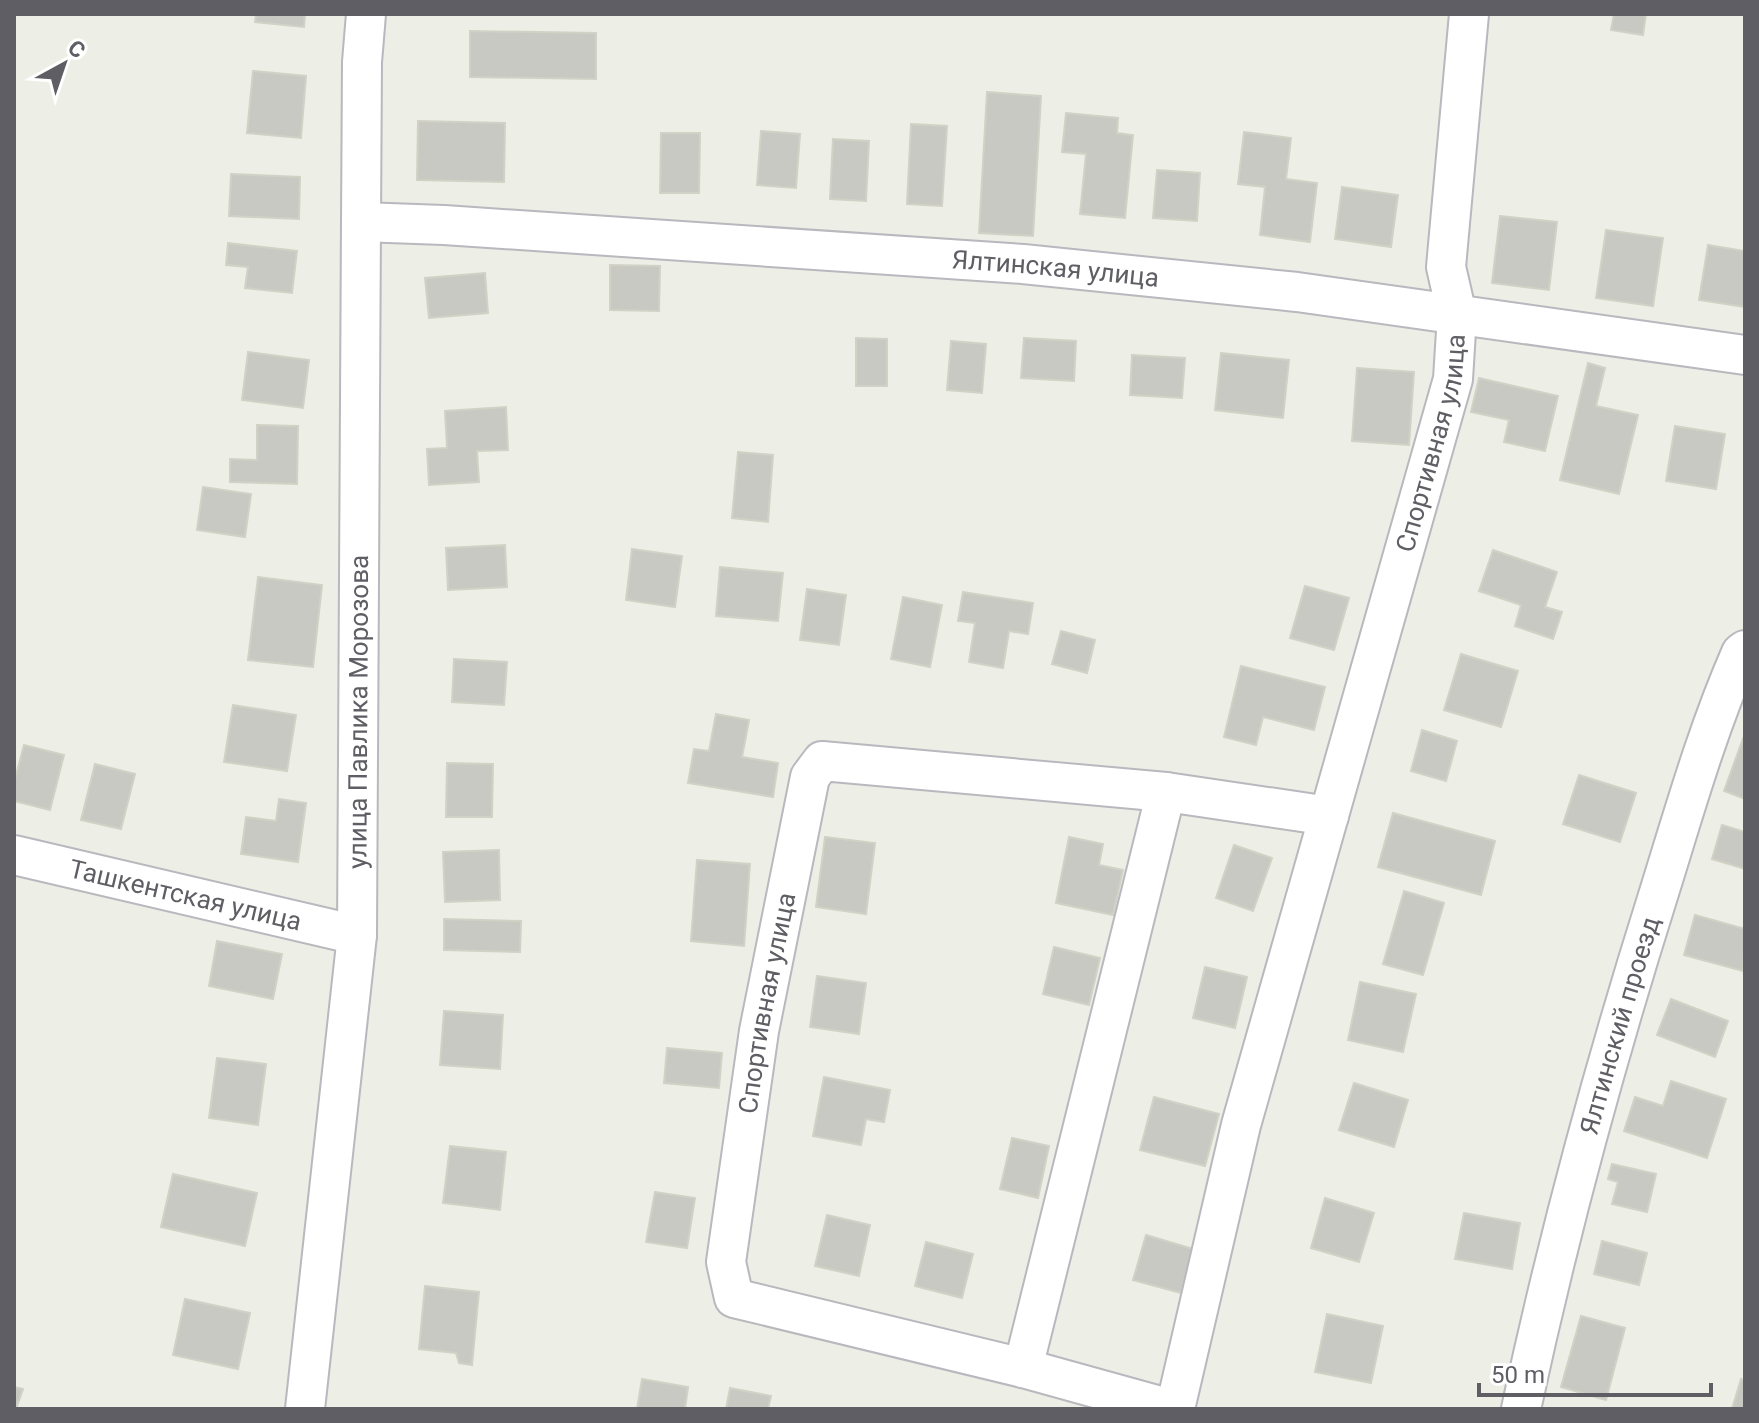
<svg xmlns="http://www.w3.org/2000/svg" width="1759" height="1423" viewBox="0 0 1759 1423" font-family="Roboto,sans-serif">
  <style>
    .building { fill: #c9c9c3; stroke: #d1d2c5; stroke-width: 2 }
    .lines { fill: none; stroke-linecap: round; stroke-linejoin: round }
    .minor-casing { stroke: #b8b8be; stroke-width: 42 }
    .minor { stroke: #fff; stroke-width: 38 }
    .labels { text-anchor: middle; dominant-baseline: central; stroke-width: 7; stroke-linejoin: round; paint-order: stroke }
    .street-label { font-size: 26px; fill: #5e5e64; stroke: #fff }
  </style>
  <rect width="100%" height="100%" fill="#edeee6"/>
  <!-- building -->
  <g class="building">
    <polygon points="256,14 305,14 304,27 255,22"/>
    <polygon points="1614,14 1646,14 1643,35 1611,30"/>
    <polygon points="470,31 596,33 596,79 470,77"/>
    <polygon points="253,71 306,76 301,138 247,133"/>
    <polygon points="987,92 1041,96 1033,236 979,233"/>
    <polygon points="1066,113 1118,118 1117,133 1133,135 1125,218 1080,214 1086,154 1062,152"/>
    <polygon points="418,121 505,123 504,182 417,180"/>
    <polygon points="911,124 947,126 942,206 907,204"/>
    <polygon points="761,131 800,134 796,188 757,185"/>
    <polygon points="1244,132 1291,138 1286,179 1317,183 1310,242 1260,235 1265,187 1238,184"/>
    <polygon points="661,133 700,133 699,193 660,193"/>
    <polygon points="833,139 869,141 866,201 830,199"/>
    <polygon points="1157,170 1200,173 1197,221 1153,218"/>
    <polygon points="231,174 300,177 299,219 229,216"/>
    <polygon points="1342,187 1398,195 1391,247 1335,239"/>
    <polygon points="1500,216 1557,222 1549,290 1492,283"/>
    <polygon points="1606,230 1663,238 1653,306 1596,298"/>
    <polygon points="228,243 297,251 292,293 245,288 248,267 226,265"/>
    <polygon points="1708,245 1745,251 1745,307 1699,300"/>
    <polygon points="610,265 660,266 659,311 610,310"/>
    <polygon points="485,273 488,313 429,318 425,278"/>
    <polygon points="856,338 887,339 887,386 856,386"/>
    <polygon points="1024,338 1076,341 1074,381 1021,378"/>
    <polygon points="951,341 986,344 982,393 947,390"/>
    <polygon points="248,352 309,360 303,408 242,400"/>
    <polygon points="1221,353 1289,360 1283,418 1215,410"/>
    <polygon points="1132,355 1185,358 1182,398 1130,395"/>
    <polygon points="1588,363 1605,368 1596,406 1638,415 1619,494 1560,480"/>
    <polygon points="1357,368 1414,372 1409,445 1352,441"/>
    <polygon points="1479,378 1558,396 1545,451 1504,442 1509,420 1471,412"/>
    <polygon points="506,407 508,450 477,451 479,482 429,485 427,449 447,448 445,411"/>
    <polygon points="257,425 298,426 297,484 230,482 230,459 257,460"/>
    <polygon points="1675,426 1725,434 1716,489 1666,481"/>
    <polygon points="738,452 773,455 768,522 732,518"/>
    <polygon points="203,487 251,494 245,537 197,530"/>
    <polygon points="505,545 507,587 448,590 446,548"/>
    <polygon points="632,549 682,556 675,607 626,600"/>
    <polygon points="1493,550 1557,572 1545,607 1562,612 1553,639 1515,626 1521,605 1479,591"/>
    <polygon points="720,567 783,573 778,621 716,616"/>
    <polygon points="258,577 322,585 313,667 248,660"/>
    <polygon points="1305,586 1349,598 1334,650 1290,638"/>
    <polygon points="807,589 846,595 839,645 800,640"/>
    <polygon points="963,592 1033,603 1028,634 1009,631 1003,668 969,662 975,623 958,621"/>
    <polygon points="903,597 942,605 930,667 891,659"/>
    <polygon points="1061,631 1095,640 1087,673 1052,664"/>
    <polygon points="1461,654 1518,671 1501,727 1444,710"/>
    <polygon points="454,659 507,662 504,705 452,702"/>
    <polygon points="1241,666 1325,687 1314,730 1263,717 1256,745 1224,737"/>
    <polygon points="233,705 296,715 287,771 224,762"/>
    <polygon points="716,714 749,720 742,757 778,763 773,797 688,783 694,749 709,751"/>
    <polygon points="1422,730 1457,741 1446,781 1411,771"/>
    <polygon points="1745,733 1745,799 1724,791"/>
    <polygon points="24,745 64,755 50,810 14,801 14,783"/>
    <polygon points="447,763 493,764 492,817 446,817"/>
    <polygon points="95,764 135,774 121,829 81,820"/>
    <polygon points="1579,775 1636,793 1620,842 1563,824"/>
    <polygon points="279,799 306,803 298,862 241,854 246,817 276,821"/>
    <polygon points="1393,813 1495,841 1481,895 1378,867"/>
    <polygon points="1722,825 1745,832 1745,869 1712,859"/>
    <polygon points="825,837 875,843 866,914 816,907"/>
    <polygon points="1069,837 1103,844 1099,865 1123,870 1113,915 1056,903"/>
    <polygon points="1234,845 1272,858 1253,911 1216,898"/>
    <polygon points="499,850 500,900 445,902 443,852"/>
    <polygon points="697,860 750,864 744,946 691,941"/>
    <polygon points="1404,891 1444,903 1423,975 1383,964"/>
    <polygon points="1695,915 1745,929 1743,971 1684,955"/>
    <polygon points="444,919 521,921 520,952 444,950"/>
    <polygon points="217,941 282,954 273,999 209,986"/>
    <polygon points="1054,947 1100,958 1089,1005 1043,994"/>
    <polygon points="1205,967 1247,977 1235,1028 1193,1018"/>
    <polygon points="817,976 866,983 859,1034 810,1027"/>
    <polygon points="1360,982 1416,994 1403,1052 1348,1040"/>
    <polygon points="1671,999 1728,1021 1715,1057 1657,1035"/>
    <polygon points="444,1011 503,1015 500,1069 440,1065"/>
    <polygon points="667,1048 722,1053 719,1088 664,1083"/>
    <polygon points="217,1058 266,1064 258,1125 209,1118"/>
    <polygon points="824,1077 890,1090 884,1122 866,1119 861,1145 813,1136"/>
    <polygon points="1671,1081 1726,1099 1707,1158 1624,1131 1635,1097 1663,1106"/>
    <polygon points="1354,1083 1408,1100 1394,1147 1339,1130"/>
    <polygon points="1154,1097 1219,1114 1205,1166 1140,1150"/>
    <polygon points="1012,1138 1049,1146 1038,1198 1000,1189"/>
    <polygon points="450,1146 506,1152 500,1210 443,1203"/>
    <polygon points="1612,1164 1656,1174 1647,1212 1612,1204 1618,1182 1608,1179"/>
    <polygon points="173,1174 257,1193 245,1246 161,1227"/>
    <polygon points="655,1192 695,1198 687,1248 646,1242"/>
    <polygon points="1325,1198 1374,1213 1359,1262 1311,1248"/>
    <polygon points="1464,1213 1520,1223 1512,1269 1455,1259"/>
    <polygon points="827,1215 870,1225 859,1276 815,1266"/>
    <polygon points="1146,1235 1193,1249 1181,1293 1133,1280"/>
    <polygon points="1602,1241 1647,1253 1639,1285 1594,1274"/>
    <polygon points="926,1242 973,1254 962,1298 915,1286"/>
    <polygon points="425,1286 479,1292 472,1365 459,1363 456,1353 419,1349"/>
    <polygon points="185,1299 250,1313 238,1369 173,1355"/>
    <polygon points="1327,1314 1383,1326 1371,1383 1315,1372"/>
    <polygon points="1581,1316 1625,1328 1606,1400 1561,1387"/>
    <polygon points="642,1379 688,1387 685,1409 637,1409"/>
    <polygon points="1741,1379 1745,1381 1745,1409 1732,1409"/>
    <polygon points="14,1387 23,1389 16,1409 14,1409"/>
    <polygon points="730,1388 771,1396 768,1409 726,1409"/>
  </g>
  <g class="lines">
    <defs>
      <g id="minor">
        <path id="s1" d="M361,222L444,225L1023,264L1297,292L1745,355"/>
        <path id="s2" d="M14,855L357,935"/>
        <polyline points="1023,1368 1166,792"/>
        <path id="s3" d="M305,1409L357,935L361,222L362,62L366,14"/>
        <path id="s4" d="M1171,1409L1023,1368L734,1298L726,1262L759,1031L810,777L822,761L1166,792L1329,816"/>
        <path id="s5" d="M1175,1409L1241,1125L1453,379L1457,315L1446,267L1469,14"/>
        <path id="s6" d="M1521,1409C1558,1237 1604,1067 1657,899C1683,816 1706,733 1741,653L1745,650"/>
      </g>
    </defs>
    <!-- minor casing -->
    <use href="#minor" class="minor-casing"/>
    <!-- minor -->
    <use href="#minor" class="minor"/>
  </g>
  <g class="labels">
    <!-- street labels -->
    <g class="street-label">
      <text stroke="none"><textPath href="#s1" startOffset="696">Ялтинская улица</textPath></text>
      <text stroke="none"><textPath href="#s5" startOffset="1000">Спортивная улица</textPath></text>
      <text stroke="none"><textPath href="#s3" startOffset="700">улица Павлика Морозова</textPath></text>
      <text stroke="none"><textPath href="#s2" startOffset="176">Ташкентская улица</textPath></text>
      <text stroke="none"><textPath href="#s4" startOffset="750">Спортивная улица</textPath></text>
      <text stroke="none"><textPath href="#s6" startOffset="396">Ялтинский проезд</textPath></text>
    </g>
  </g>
  <!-- border -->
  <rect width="1759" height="1423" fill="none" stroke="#5e5e64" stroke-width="32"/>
  <!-- north arrow -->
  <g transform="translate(64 64) rotate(40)" stroke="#ffffff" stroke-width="6" paint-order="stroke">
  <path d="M0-6L14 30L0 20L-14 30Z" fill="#5e5e64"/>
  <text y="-12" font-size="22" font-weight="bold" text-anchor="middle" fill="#5e5e64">С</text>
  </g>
  <!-- scale -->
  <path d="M1479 1383v12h232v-12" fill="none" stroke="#5e5e64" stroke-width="4"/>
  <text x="1491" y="1383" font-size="24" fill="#5e5e64" stroke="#ffffff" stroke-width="6" paint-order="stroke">50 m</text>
</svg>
